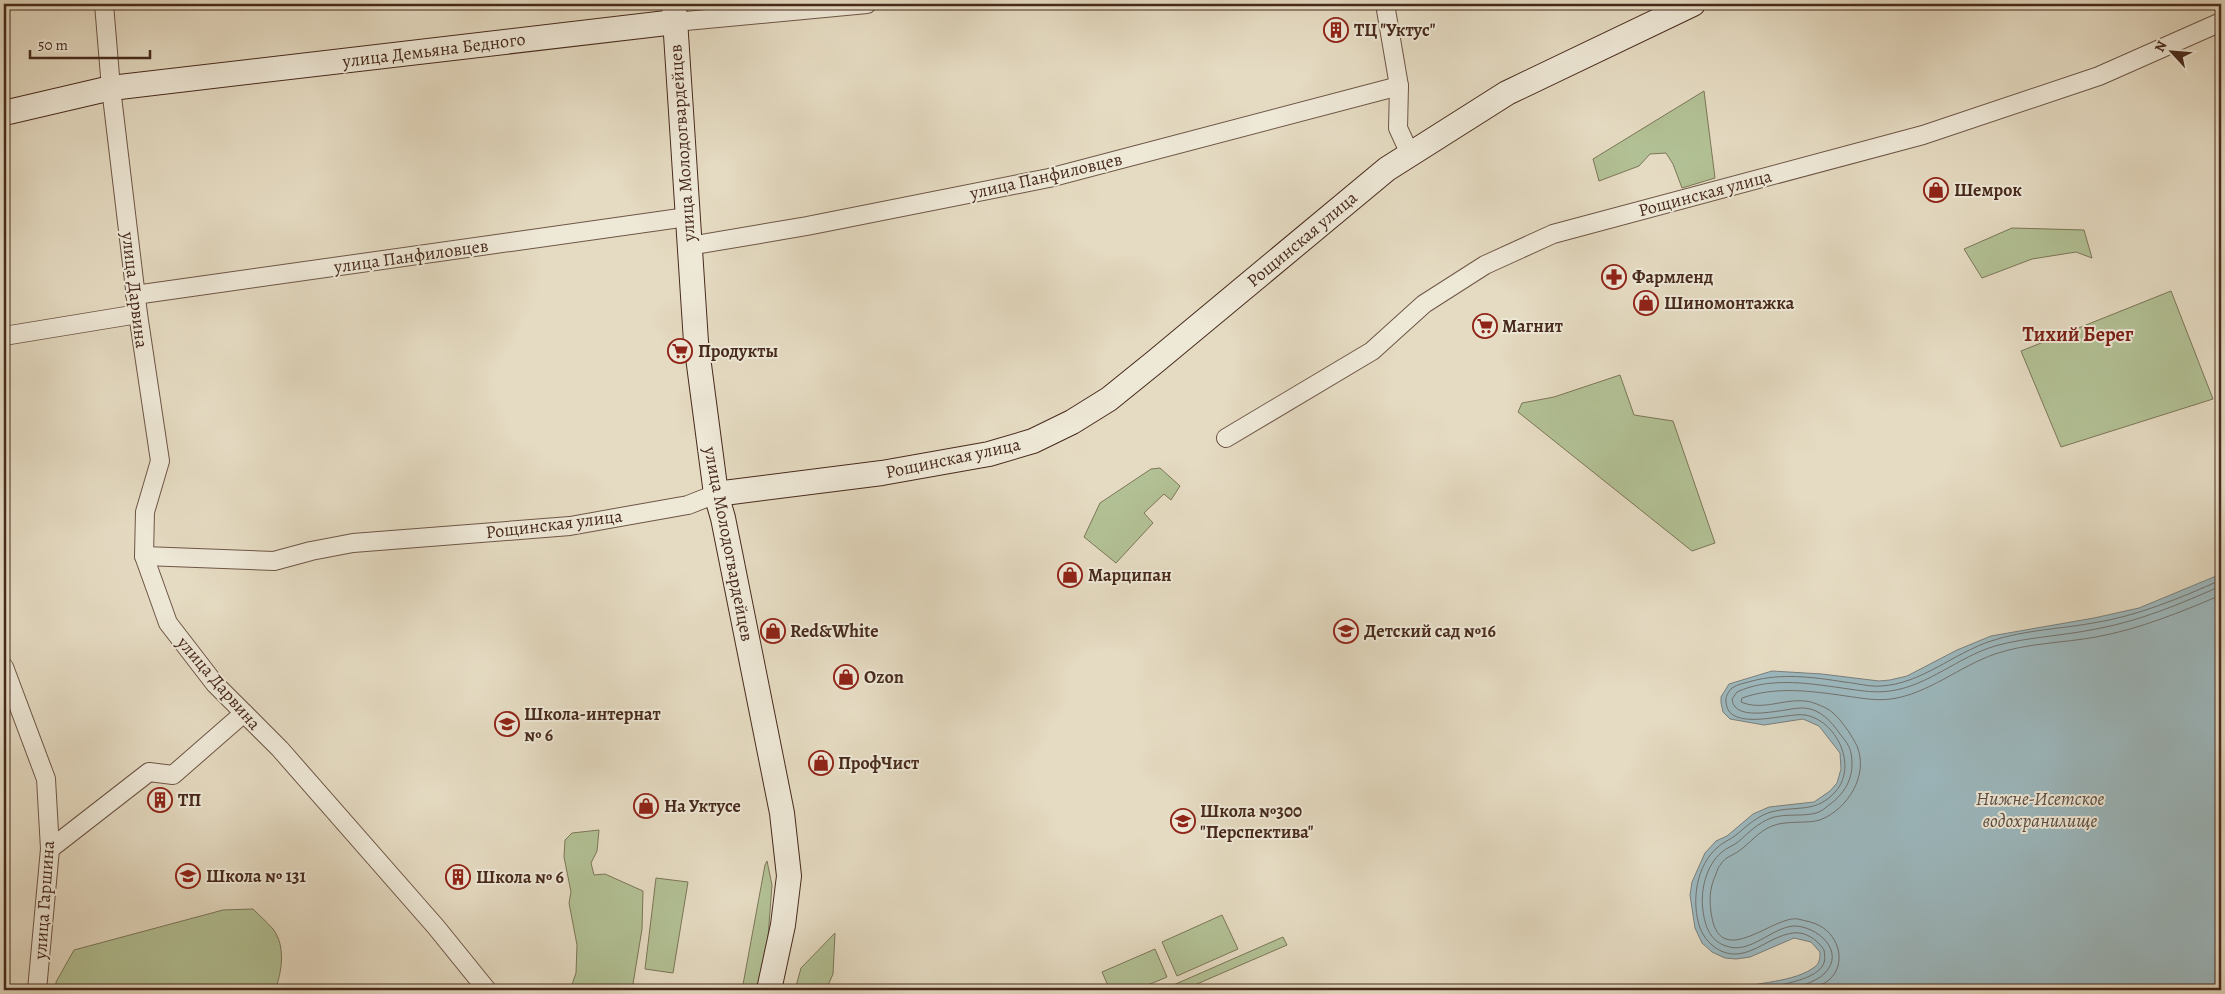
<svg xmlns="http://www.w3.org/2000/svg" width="2225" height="994" viewBox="0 0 2225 994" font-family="Alegreya,serif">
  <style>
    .green { fill: #b2c195; stroke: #7c7658 }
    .water { fill: #9cb8be; stroke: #7a7f7d }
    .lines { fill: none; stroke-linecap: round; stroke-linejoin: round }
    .shore { stroke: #72716d; stroke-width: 1 }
    .street-casing { stroke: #6e5646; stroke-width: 20 }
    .secondary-casing { stroke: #472a1c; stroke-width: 26 }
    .street { stroke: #eee8d7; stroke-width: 18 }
    .secondary { stroke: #eee8d7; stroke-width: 24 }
    .labels { text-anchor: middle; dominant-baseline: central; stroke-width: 4; stroke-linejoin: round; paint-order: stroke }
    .poi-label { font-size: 18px; font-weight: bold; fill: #472a1c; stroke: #eee8d7; text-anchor: start }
    .street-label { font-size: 18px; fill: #472a1c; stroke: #eee8d7 }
    .water-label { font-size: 19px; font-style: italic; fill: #5c4e44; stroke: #eee8d7 }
    .quarter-label { font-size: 20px; font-weight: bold; fill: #7a1f14; stroke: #eee8d7 }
  </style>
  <rect width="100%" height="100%" fill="#e5dbc2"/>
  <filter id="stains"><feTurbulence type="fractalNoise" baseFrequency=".004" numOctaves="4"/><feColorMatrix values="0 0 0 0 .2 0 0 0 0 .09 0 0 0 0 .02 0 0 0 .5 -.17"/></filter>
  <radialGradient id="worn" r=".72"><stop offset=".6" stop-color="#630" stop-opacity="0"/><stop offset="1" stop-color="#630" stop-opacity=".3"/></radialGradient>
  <!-- green -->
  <g class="green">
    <polygon points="1704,91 1715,178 1682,188 1673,164 1666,153 1650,154 1639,166 1599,181 1593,159"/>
    <polygon points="2012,228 2084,230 2092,258 2076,252 2032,259 1982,278 1964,249"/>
    <polygon points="2171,291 2213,399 2061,447 2021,351"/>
    <polygon points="1620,375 1634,415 1673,421 1715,543 1692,551 1518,412 1522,403 1554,397"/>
    <polygon points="1160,468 1180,486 1171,500 1164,494 1144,513 1153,523 1116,563 1084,537 1100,503 1151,469"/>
    <polygon points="599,830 597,851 591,863 594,875 605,874 643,891 642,929 632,990 570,990 576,973 577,945 569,903 571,892 564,857 565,840 572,833"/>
    <polygon points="767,861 772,885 768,938 757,990 742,990 765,865"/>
    <polygon points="656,878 688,882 673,973 645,969"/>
    <path d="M253,909C260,916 267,922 273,929C286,946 282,972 275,990H56V982L74,950L223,910Z"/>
    <polygon points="1222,915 1238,949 1177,976 1162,942"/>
    <polygon points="835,933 833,974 826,990 795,990 801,968"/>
    <polygon points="1283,937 1287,945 1183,990 1162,990"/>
    <polygon points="1155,949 1167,977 1136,990 1110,990 1102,972"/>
  </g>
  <!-- water -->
  <path class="water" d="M2221,574V990H1730C1755,982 1795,983 1816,966C1820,962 1820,957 1820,952L1811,942L1794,938L1750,957L1736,959L1725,958L1712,952L1702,943L1695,928L1690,895L1692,882L1705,853L1716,841L1727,836L1753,814L1769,807L1814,802L1830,791L1837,783L1841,769L1840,753L1819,726L1803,719L1764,725L1730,719L1723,712L1721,703V697L1729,684L1772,671L1822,674L1879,681L1890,680L1907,676L1957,650L1991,636L2094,618L2139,608Z"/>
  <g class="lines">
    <!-- shore -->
    <g class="shore">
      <path d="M1752,990C1769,987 1808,982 1820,969C1826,963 1825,957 1824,950C1818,940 1805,931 1793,933C1768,936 1747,963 1721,951C1711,946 1704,938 1700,928C1691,902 1696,865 1718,847C1723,842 1730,840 1736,835C1747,826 1757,816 1771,812C1798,805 1816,814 1836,791C1858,765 1836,720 1805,715C1788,712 1729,733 1726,703C1725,697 1728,692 1732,688C1737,684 1746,683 1752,681C1782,673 1813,677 1844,682C1856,683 1869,687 1881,686C1921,684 1954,653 1991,641C2024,630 2060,629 2093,623C2138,616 2180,598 2221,580"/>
      <path d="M1783,990C1796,988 1815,983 1825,973C1846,951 1817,926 1794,926C1772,927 1750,955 1726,946C1710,941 1705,926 1703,911C1700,891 1706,865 1722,852C1726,848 1733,846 1738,842C1748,833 1758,823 1771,818C1786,813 1802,817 1816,813C1821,812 1825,808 1829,805C1847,792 1855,775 1851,753C1850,746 1844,739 1840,734C1831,721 1820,709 1804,708C1788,707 1734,725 1732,699L1737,692C1771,676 1813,684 1849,689C1863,691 1876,693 1890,691C1928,686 1958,657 1995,646C2027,637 2062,636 2096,629C2140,621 2180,604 2221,586"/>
      <path d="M1809,990C1815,987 1823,985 1829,980C1847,964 1839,936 1820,926C1814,922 1805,921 1798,919C1774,915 1722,969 1712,918C1709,902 1709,889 1716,874C1717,871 1718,867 1721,864C1725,857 1732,856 1739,851C1750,843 1759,831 1772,826C1787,820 1807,824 1820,820C1848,809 1869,775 1857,746C1851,734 1838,714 1826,708C1819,705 1811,701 1804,701C1783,699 1762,711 1741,702L1742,698C1776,686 1811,691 1846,696C1861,698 1876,701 1891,699C1928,694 1960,666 1995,654C2027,643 2063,643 2096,637C2140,629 2181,612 2221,595"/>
    </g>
    <defs>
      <g id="street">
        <polyline points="104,4 111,88 138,314 160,461 145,512 144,556 168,623 215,684 280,749 436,927 487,990"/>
        <polyline points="1385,4 1399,86 1398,128 1410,154"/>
        <polyline points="675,22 867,4"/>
        <polyline points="689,246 807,226 1049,178 1399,86"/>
        <polyline points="135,295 687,217"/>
        <polyline points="4,336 138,314"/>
        <polyline points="1226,438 1372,351 1424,304 1485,265 1553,234 1923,135 2099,76 2221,22"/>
        <polyline points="144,556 274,561 311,551 353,543 570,526 688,505 716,494"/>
        <polyline points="4,667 46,779 50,849 37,990"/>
        <polyline points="50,849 149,772 173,775 244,713"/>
      </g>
      <g id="secondary">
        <polyline points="674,4 696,342 716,494 723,518 782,813 789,876 783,925 769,990"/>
        <polyline points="4,113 111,88 675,22"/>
        <polyline points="716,494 882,473 989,454 1033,441 1072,422 1109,399 1156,361 1387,169 1507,93 1693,4"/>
      </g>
    </defs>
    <!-- street casing -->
    <use href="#street" class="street-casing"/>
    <!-- secondary casing -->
    <use href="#secondary" class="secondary-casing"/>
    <!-- street -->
    <use href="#street" class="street"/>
    <!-- secondary -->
    <use href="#secondary" class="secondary"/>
  </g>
  <!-- icons -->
  <defs>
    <symbol id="building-ring" viewBox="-11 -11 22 22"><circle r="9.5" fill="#eee8d7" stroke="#8f2418" stroke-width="1.5"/><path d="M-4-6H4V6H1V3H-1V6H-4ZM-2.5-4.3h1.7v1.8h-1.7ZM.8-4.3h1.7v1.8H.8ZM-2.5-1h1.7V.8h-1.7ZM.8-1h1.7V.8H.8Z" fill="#8f2418"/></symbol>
    <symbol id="shop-ring" viewBox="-11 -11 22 22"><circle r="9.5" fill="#eee8d7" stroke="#8f2418" stroke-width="1.5"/><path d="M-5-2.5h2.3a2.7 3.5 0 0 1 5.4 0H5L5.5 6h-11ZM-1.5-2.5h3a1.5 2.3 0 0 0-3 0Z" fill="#8f2418"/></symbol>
    <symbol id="pharmacy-ring" viewBox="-11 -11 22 22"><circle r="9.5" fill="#eee8d7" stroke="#8f2418" stroke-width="1.5"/><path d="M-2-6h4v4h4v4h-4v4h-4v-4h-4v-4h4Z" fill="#8f2418"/></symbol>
    <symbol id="supermarket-ring" viewBox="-11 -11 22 22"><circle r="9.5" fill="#eee8d7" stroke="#8f2418" stroke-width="1.5"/><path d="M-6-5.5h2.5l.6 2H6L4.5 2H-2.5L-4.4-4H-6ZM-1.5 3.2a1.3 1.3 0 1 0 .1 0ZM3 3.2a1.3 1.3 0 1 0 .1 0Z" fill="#8f2418"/></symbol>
    <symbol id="school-ring" viewBox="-11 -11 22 22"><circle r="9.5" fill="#eee8d7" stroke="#8f2418" stroke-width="1.5"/><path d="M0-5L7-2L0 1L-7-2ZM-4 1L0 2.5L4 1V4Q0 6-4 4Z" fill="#8f2418"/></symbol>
  </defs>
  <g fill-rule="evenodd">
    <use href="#building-ring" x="1322" y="16" width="28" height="28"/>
    <use href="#shop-ring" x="1922" y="176" width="28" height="28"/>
    <use href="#pharmacy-ring" x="1600" y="263" width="28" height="28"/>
    <use href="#shop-ring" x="1632" y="289" width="28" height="28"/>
    <use href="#supermarket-ring" x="1471" y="312" width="28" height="28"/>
    <use href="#supermarket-ring" x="666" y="337" width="28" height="28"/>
    <use href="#shop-ring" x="1056" y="561" width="28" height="28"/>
    <use href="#shop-ring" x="759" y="617" width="28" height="28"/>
    <use href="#school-ring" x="1332" y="617" width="28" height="28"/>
    <use href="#shop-ring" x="832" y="663" width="28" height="28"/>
    <use href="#school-ring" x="493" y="710" width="28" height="28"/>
    <use href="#shop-ring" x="807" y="749" width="28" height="28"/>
    <use href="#building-ring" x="146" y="786" width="28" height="28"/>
    <use href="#shop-ring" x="632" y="792" width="28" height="28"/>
    <use href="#school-ring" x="1169" y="807" width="28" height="28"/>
    <use href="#school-ring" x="174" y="862" width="28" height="28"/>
    <use href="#building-ring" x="444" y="863" width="28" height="28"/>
  </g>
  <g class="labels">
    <!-- poi labels -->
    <g class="poi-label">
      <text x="1354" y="30">ТЦ "Уктус"</text>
      <text x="1954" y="190">Шемрок</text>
      <text x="1632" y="277">Фармленд</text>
      <text x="1664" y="303">Шиномонтажка</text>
      <text x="1502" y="326">Магнит</text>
      <text x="698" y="351">Продукты</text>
      <text x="1088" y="575">Марципан</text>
      <text x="790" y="631">Red&amp;White</text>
      <text x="1364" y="631">Детский сад №16</text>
      <text x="864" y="677">Ozon</text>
      <text x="524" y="714">Школа-интернат<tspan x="524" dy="21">№ 6</tspan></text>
      <text x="838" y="763">ПрофЧист</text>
      <text x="178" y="800">ТП</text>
      <text x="664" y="806">На Уктусе</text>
      <text x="1200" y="811">Школа №300<tspan x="1200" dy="21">"Перспектива"</tspan></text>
      <text x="206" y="876">Школа № 131</text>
      <text x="476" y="877">Школа № 6</text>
    </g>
    <!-- street labels -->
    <g class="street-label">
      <text transform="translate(434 50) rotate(-7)">улица Демьяна Бедного</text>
      <text transform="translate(682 143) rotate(-94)">улица Молодогвардейцев</text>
      <text transform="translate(1046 176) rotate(-13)">улица Панфиловцев</text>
      <text transform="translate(1705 193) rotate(-15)">Рощинская улица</text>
      <text transform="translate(1302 239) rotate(-40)">Рощинская улица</text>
      <text transform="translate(411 256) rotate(-8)">улица Панфиловцев</text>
      <text transform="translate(135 290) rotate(83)">улица Дарвина</text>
      <text transform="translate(953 458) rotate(-12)">Рощинская улица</text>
      <text transform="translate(554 524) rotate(-7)">Рощинская улица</text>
      <text transform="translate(729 544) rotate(79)">улица Молодогвардейцев</text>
      <text transform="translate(219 683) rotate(49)">улица Дарвина</text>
      <text transform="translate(44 900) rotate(-86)">улица Гаршина</text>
    </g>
    <!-- water labels -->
    <g class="water-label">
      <text x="2040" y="799">Нижне-Исетское<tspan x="2040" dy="22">водохранилище</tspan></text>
    </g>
    <!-- quarter labels -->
    <g class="quarter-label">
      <text x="2078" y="334">Тихий Берег</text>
    </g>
  </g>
  <!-- margin -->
  <rect width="2225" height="994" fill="none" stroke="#e5dbc2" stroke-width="20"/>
  <rect x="5" y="5" width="2215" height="984" fill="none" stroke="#472a1c" stroke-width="2.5"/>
  <rect x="10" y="10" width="2205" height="974" fill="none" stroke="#472a1c"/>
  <!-- north arrow -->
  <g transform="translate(2172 52) rotate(296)" stroke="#eee8d7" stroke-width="4" paint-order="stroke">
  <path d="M0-4L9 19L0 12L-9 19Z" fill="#472a1c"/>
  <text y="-8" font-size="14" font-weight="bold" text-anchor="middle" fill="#472a1c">N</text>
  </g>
  <!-- scale -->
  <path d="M30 50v8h120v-8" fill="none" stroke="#472a1c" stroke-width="2.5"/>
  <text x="38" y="50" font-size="15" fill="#472a1c" stroke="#eee8d7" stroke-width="4" paint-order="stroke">50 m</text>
  <rect width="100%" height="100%" filter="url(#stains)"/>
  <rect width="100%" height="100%" fill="url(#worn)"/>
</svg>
